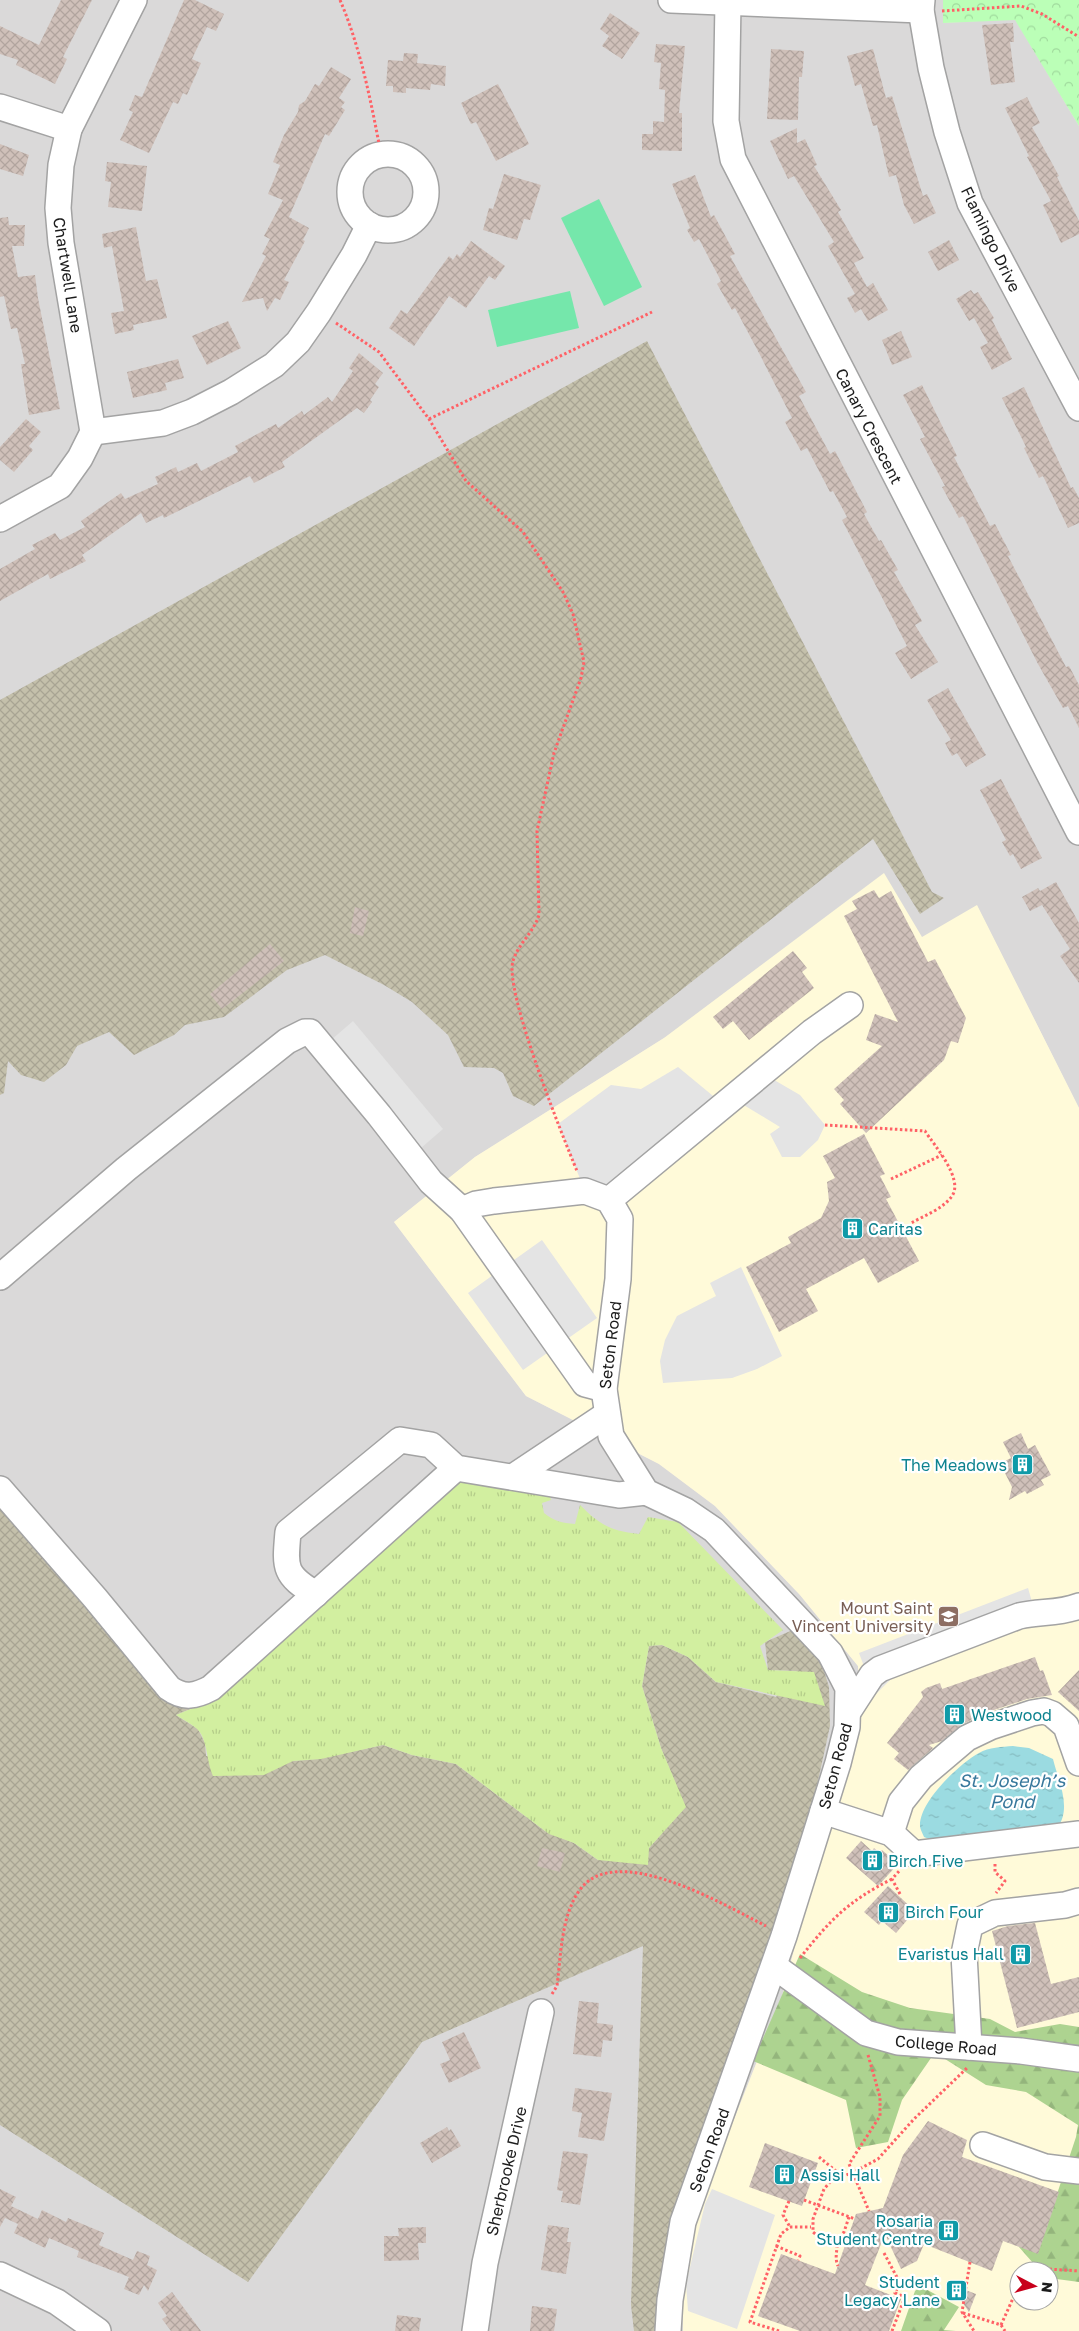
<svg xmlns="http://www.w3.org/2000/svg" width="1079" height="2331" viewBox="0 0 1079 2331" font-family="'Golos Text',sans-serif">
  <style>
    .residential { fill: #dad9d9 }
    .education { fill: #fffad9; fill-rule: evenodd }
    .construction { fill: url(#construction-cross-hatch) }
    .grass { fill: url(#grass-tufts) }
    .forest { fill: url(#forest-firs) }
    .park { fill: url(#park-crowns) }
    .pitch { fill: #75e7ab }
    .parking { fill: #e4e4e4 }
    .water { fill: url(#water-ripples) }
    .building { fill: url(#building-cross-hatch) }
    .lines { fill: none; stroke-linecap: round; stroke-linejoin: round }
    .minor-casing { stroke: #a3a3a3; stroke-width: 28 }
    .path { stroke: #ff6166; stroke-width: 3; stroke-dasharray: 2.5 2.5; stroke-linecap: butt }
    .minor { stroke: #fff; stroke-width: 25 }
    .labels { text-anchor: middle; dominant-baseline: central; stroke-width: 4.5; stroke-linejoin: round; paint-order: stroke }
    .street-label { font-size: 16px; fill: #1c1c1c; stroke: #fff }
    .culture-label { font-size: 16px; fill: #0d838f; stroke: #fff; text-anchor: start }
    .education-label { font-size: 16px; fill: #785e54; stroke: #fff; text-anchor: end }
    .water-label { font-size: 18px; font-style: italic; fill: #38789c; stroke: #fff }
  </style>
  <defs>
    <pattern id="construction-cross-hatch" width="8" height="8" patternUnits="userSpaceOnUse" patternTransform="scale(1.25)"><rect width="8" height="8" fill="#c4c0ab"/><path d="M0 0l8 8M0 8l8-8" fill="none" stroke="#a8a493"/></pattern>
    <pattern id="grass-tufts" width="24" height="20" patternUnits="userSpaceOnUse" patternTransform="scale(1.25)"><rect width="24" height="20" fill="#d2efa0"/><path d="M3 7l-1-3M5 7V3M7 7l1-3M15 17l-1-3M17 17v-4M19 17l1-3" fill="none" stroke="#b4cc89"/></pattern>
    <pattern id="forest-firs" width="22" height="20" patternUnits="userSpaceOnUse" patternTransform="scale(1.25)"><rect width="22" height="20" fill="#add390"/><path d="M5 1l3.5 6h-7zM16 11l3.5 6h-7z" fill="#94b57c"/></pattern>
    <pattern id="park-crowns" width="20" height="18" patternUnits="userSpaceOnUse" patternTransform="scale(1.25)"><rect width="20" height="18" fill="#bbffb7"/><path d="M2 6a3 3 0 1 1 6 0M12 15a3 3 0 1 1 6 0" fill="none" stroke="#a0da9d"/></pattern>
    <pattern id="water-ripples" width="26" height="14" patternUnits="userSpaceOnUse" patternTransform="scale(1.25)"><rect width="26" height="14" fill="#9bdbe1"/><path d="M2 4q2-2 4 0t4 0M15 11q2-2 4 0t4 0" fill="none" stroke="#85bbc0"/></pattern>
    <pattern id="building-cross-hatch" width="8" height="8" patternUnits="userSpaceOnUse" patternTransform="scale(1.25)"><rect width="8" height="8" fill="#cfc0b9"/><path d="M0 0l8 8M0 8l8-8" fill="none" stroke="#b1a49e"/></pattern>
  </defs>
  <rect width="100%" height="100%" fill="#efe8e0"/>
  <!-- residential -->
  <polygon class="residential" points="0,0 943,0 943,23 1015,19 1079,126 1079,1108 977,906 922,938 664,1038 475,1157 394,1222 526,1396 659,1464 715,1506 800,1595 858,1666 860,1709 856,1744 808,1894 781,2001 710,2180 682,2293 683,2331 0,2331"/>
  <!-- education -->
  <path class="education" d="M884,873L922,937L977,905L1079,1108V2331H683L682,2293L690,2246L710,2180L781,2001L808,1894L856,1744L860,1709L858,1666L800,1595L715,1506L659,1464L526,1396L394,1222L475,1157L664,1038ZM1019,2271H1049V2301H1019Z"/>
  <!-- construction -->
  <g class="construction">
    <polygon points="647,341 932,892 944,898 920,914 873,839 534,1106 513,1096 503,1073 494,1068 464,1067 448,1035 412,1002 384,985 325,955 287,970 224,1017 185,1025 174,1035 134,1055 109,1032 77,1046 66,1065 44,1082 21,1075 8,1061 4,1093 0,1095 0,700"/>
    <polygon points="0,1487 200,1705 176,1715 198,1729 205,1743 206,1756 293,1761 316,1759 383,1745 412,1755 456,1764 545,1831 574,1843 598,1860 649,1848 685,1807 661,1748 642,1686 649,1646 662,1645 688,1657 716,1682 776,1697 797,1671 768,1670 765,1642 795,1629 817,1648 829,1687 830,1726 784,1936 715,2093 667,2331 634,2331 631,2305 643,1946 422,2042 248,2282 0,2125"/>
  </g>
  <!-- grass -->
  <path class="grass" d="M456,1478L548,1489L551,1500L542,1503L544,1513C554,1521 562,1523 575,1524L580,1505C600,1525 611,1531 639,1534L648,1517L678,1522L783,1630L760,1646L768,1670L814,1672L825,1706L716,1682L688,1657L662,1645L649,1646L642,1686L661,1748L686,1807L649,1848L648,1865L598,1860L574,1843L549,1834L456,1764L412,1755L383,1745L321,1759L293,1761L264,1775L213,1776C206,1761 208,1738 196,1728C190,1723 182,1719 176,1715L200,1705Z"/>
  <!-- forest -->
  <g class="forest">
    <polygon points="800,1954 862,1992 910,2008 990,2019 1015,2032 1060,2024 1079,2027 1079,2282 1049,2278 1049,2271 1040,2271 1019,2247 1010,2216 1053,2206 1076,2137 1078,2125 1026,2092 986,2085 945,2059 931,2058 902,2100 888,2142 856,2148 846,2100 753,2061"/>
    <polygon points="920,2286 959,2307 944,2330 956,2331 901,2331 915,2291"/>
  </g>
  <!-- park -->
  <polygon class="park" points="943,0 1079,0 1079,126 1015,20 943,23"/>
  <!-- pitch -->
  <g class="pitch">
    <polygon points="599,199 642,287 604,306 561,218"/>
    <polygon points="570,291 579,328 497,347 488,310"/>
  </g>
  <!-- parking -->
  <g class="parking">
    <polygon points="353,1021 443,1129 405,1162 316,1053"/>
    <polygon points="678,1067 724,1105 609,1200 585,1191 558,1124 611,1085 641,1089"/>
    <polygon points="769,1077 800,1095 825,1125 818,1140 800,1157 782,1157 770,1134 780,1127 737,1101"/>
    <polygon points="542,1240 597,1318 523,1370 468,1293"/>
    <polygon points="741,1267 782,1356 757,1369 732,1378 663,1383 660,1361 665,1340 677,1316 716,1296 710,1283"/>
    <polygon points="1028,1588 1038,1623 1029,1624 892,1678 870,1700 865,1669 859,1653"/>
    <polygon points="712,2189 775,2215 737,2329 688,2311 686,2284 705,2204"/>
  </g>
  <!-- water -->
  <path class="water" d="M1013,1746L1029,1748L1053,1759C1058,1780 1072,1807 1058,1827L934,1841L924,1837C923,1834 920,1829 920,1826C919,1802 959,1764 979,1753C989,1747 1002,1747 1013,1746Z"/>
  <!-- building -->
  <g class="building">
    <polygon points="61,0 92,0 63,57 67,59 55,84 16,65 18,60 0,54 0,26 39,45"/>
    <polygon points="184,0 195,0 224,14 216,31 207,27 192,59 201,63 187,95 183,93 178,104 173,102 149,153 120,140 133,112 129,110 135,95 142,97"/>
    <polygon points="610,13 640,33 622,59 602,46 609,36 600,29"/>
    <polygon points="1013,23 1014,42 1010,42 1015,82 991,85 982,25"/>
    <polygon points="656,44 685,46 679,113 682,113 682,151 642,150 642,134 653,134 653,121 664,122 665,90 659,89 661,63 654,62"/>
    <polygon points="771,49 804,51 802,77 799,77 798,120 767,119"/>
    <polygon points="873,49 886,98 892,96 923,196 927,194 936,213 914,224 904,205 896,175 889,177 877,125 873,126 861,84 855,86 847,56"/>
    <polygon points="404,53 418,54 417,63 446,66 445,86 431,84 430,90 406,88 406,93 393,92 393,86 386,86 388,60 403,61"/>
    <polygon points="331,67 351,79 339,98 345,102 341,107 345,110 329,136 325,134 289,217 309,228 303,240 305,241 284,280 289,282 280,300 275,298 267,311 263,298 242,302 266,256 262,254 270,239 264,236 283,200 268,194 280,165 273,162 284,135 298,112 299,105 305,101 315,84 319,86"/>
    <polygon points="498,84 529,144 496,161 476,122 471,124 461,103"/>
    <polygon points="1027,97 1040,123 1032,127 1059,176 1057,177 1079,221 1079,234 1061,243 1043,205 1051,201 1027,157 1029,156 1005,108"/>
    <polygon points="797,128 797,143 805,139 817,165 814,166 841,210 838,212 864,258 854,263 867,287 873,283 888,310 868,321 861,309 855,313 847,298 855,294 828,246 834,242 794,176 788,179 770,141"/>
    <polygon points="0,144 29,155 23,176 0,169"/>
    <polygon points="107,162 147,166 142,211 108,207 111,182 105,181"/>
    <polygon points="504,174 541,185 530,220 524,219 517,240 483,230 489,208 493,209"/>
    <polygon points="695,175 711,217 714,215 735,254 730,256 806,392 799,396 830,454 835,451 867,512 864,514 879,541 881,540 898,570 894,572 922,621 915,625 938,662 911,679 895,653 907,646 842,520 847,517 833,491 830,492 807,448 801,451 785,422 792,418 759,353 735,308 732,310 717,284 721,281 699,239 694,242 687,230 690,228 672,184"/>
    <polygon points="8,217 9,225 25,225 24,246 12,246 18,277 35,275 38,298 60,409 29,415 21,364 25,364 17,328 11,329 4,296 0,297 0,218"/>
    <polygon points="136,227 146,281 157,279 167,318 133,325 134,330 115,334 111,313 124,311 112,246 104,248 102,234"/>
    <polygon points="949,240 959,260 938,271 928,252"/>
    <polygon points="471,241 505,266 495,280 489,276 466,308 449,296 414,346 389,328 401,310 407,314 449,256 453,260 457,254 460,257"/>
    <polygon points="971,290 974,294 978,292 994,318 992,320 1012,359 992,370 980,347 988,343 974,318 969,321 956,299"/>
    <polygon points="228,321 241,348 207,365 192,336"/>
    <polygon points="901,331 912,357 892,365 882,340"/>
    <polygon points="359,353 383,373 375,384 379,387 370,400 372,402 364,413 357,408 282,462 285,467 254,483 250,476 164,518 163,515 146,523 141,513 82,555 86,561 50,579 48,574 0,601 0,569 35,549 32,545 55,533 60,540 85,527 81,521 121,493 125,499 158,484 155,477 176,467 178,472 197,463 201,471 238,452 235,446 276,424 278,428 302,411 304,415 328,397 332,402 353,371 349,368"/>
    <polygon points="178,359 184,378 165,383 167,390 133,398 127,372"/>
    <polygon points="922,385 957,456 954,457 990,526 995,524 1011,555 1008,556 1066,667 1069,666 1079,685 1079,728 1068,706 1063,708 1038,664 963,516 959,518 942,487 945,486 920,439 925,437 903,395"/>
    <polygon points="1024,387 1071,488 1073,487 1079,498 1079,523 1068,528 1043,476 1039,478 1024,448 1026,447 1002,398"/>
    <polygon points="26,419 41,432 29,446 33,450 14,472 0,460 0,447"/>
    <polygon points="948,688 986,755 966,767 957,753 952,756 945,743 951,740 927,700"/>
    <polygon points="1001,779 1042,858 1021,869 1013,854 1010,856 1002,842 1006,840 980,790"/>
    <polygon points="1056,882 1079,923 1079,983 1060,956 1070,949 1042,905 1030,911 1022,897 1038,888 1040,891"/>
    <polygon points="874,890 879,898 891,891 928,962 935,959 966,1018 958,1043 951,1041 944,1060 866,1133 840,1104 844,1100 834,1089 882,1046 866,1040 875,1014 898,1022 844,916 857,909 852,901"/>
    <polygon points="355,907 369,911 363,936 350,933"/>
    <polygon points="270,944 284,961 222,1009 210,994"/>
    <polygon points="793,951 807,968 802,972 814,988 749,1040 733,1021 723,1029 713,1017"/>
    <polygon points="864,1134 885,1174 880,1176 891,1197 886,1199 919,1261 878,1283 864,1258 806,1289 818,1311 779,1332 746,1267 791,1243 788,1237 821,1218 829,1201 827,1182 835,1178 823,1156"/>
    <polygon points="1021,1433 1028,1449 1035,1445 1051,1475 1041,1480 1044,1485 1027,1494 1025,1491 1009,1500 1012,1487 1005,1473 1000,1472 1003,1462 1011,1458 1003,1442"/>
    <polygon points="1035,1657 1040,1671 1043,1670 1052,1695 1027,1699 985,1713 961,1725 942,1741 929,1745 933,1748 908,1770 894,1759 899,1753 887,1743 923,1697 921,1692 926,1688 940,1683 942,1689"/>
    <polygon points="1079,1670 1079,1711 1058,1692"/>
    <polygon points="861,1841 872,1851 874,1848 880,1853 882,1850 898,1864 878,1886 846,1858"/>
    <polygon points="542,1848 565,1853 560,1872 537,1866"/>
    <polygon points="888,1886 915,1911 896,1933 882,1921 879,1925 864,1912"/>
    <polygon points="1035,1923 1051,1984 1079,1977 1079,2012 1017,2028 992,1931 1008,1926"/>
    <polygon points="579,2001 599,2003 597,2023 613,2025 612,2041 603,2040 601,2057 573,2054"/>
    <polygon points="464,2032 481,2068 449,2083 440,2064 450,2060 442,2042"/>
    <polygon points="575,2088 612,2093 604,2141 578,2137 582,2113 572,2111"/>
    <polygon points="928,2121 967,2140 962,2157 1059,2192 1038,2254 1003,2241 992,2271 924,2244 917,2261 901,2269 885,2234 865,2285 901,2299 889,2331 800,2331 758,2316 781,2254 835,2274 856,2214 883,2208 903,2155"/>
    <polygon points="447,2127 449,2131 451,2129 461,2146 432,2163 420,2143"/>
    <polygon points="765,2143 818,2163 802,2206 749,2187"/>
    <polygon points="563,2151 588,2154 580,2205 561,2202 563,2191 557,2190"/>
    <polygon points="0,2189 16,2197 11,2206 38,2219 42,2210 66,2222 68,2218 104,2233 99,2245 133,2260 137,2251 150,2256 147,2265 157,2270 148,2291 144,2285 139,2295 124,2289 129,2277 77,2257 79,2251 49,2238 45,2248 14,2233 18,2224 5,2218 0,2227"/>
    <polygon points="548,2225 569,2228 567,2242 571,2242 566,2274 541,2270"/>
    <polygon points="426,2227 426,2243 418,2243 419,2260 384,2261 384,2236 399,2236 398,2228"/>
    <polygon points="950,2284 976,2294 969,2312"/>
    <polygon points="172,2292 201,2331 171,2331 162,2319 167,2316 158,2303"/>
    <polygon points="532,2306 557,2309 554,2331 530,2331"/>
    <polygon points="397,2315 421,2318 419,2331 395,2331"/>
  </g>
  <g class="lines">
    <defs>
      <g id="minor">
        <polyline points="671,0 921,10"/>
        <polyline points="922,0 921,10 931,68 947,132 970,203 1079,408"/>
        <polyline points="728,2 726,121 733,159 1079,832"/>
        <polyline points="0,107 69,129"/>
        <circle cx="388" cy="192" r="38"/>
        <polyline points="93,432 163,423 192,412 231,392 274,365 298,342 319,312 354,255 369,225"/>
        <polyline points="0,519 60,486 80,458 93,432 61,243 58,208 61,165 69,129 134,0"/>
        <polyline points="609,1200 812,1032 850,1005"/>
        <polyline points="462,1210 476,1204 494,1201 585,1191 609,1200 620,1219 618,1279 604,1389 611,1436 646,1492 686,1511 714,1530 830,1653 848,1688 847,1727 838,1763 784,1936 683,2222 670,2300 668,2331"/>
        <polyline points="0,1277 126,1169 287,1041 305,1032 310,1032 379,1115 431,1182 462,1210 585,1384 604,1389"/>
        <polyline points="513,1477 606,1415"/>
        <path d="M0,1489L95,1598L169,1688C184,1699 196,1696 211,1688L456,1468"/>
        <path d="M316,1594C283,1575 285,1567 288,1532L400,1440L431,1445L456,1468L619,1495L646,1492"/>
        <path d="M848,1712L872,1675L880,1669L1019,1616C1039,1611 1059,1614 1079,1606"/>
        <polyline points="823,1811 891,1833 914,1854 1079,1834"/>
        <polyline points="891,1833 901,1802 921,1777 967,1738 990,1727 1032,1713 1044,1711 1052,1714 1066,1726 1079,1763"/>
        <polyline points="774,1966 866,2033 898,2042 1021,2051 1079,2059"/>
        <polyline points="969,2047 964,1954 970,1925 995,1913 1065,1905 1079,1901"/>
        <polyline points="983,2145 1045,2167 1079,2171"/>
        <polyline points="0,2275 57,2302 98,2331"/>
        <polyline points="475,2331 485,2263 541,2012"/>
      </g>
    </defs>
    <!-- minor casing -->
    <use href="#minor" class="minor-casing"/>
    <!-- path -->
    <g class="path">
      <path d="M340,0C361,49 371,102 381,154"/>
      <polyline points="942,11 1021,6 1042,14 1079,37"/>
      <path d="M336,323L379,352L429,419L466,481L523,532L563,592L573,614L584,662L581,678L554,753L537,831L539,915C534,932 518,944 513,961C504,991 563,1137 577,1171"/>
      <polyline points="429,419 652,312"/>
      <path d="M825,1125L925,1131C934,1145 964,1179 952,1196C944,1208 924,1216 911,1223"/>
      <polyline points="891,1179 942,1155"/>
      <polyline points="995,1864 995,1872 1005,1881 996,1893"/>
      <polyline points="900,1894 892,1879 900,1870"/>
      <path d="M800,1958C831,1919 847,1902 892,1879"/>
      <path d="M552,1994L557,1986C561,1955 561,1917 579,1891C614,1839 726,1906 766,1926"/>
      <polyline points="868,2055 880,2097 880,2116 849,2164 869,2211"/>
      <polyline points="819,2157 842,2176"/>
      <polyline points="804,2200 855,2219"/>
      <polyline points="789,2201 783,2215 790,2227"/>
      <path d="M849,2217L844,2232L837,2240C826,2241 821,2239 813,2232V2219L824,2189L832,2180L852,2173L878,2159L914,2119L967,2068"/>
      <path d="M837,2240C838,2250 834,2257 838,2266"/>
      <polyline points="776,2246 800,2256 798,2260"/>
      <polyline points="884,2253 900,2283 895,2293 905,2297 892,2331"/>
      <polyline points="970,2262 962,2312 974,2331"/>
      <polyline points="1031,2271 1033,2268 1079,2271"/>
      <polyline points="963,2313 1001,2325 1005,2331"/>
      <polyline points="1001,2325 1019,2285"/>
      <polyline points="779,2331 750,2322 781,2234 790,2227 811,2227"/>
    </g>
    <!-- minor -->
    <use href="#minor" class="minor"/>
  </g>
  <!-- icons -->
  <defs>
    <symbol id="building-square" viewBox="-11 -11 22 22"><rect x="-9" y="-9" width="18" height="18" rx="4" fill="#0f9aa8" stroke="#fff"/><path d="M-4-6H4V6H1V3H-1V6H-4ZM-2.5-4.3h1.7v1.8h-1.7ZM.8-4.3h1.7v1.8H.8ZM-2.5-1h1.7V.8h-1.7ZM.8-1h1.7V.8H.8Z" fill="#fff"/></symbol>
    <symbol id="university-square" viewBox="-11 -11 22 22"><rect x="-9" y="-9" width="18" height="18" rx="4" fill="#8d6e63" stroke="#fff"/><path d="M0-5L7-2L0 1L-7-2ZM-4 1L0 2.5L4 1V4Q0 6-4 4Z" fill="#fff"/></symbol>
  </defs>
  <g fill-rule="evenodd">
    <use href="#building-square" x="840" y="1216" width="25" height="25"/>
    <use href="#building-square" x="1010" y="1452" width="25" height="25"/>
    <use href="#university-square" x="936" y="1604" width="25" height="25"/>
    <use href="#building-square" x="942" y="1702" width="25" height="25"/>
    <use href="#building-square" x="860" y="1848" width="25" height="25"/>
    <use href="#building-square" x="876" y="1900" width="25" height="25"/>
    <use href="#building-square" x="1008" y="1942" width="25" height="25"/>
    <use href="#building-square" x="772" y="2162" width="25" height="25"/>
    <use href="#building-square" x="936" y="2218" width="25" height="25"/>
    <use href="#building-square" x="944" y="2278" width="25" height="25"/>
  </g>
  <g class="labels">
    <!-- street labels -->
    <g class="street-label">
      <text transform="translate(991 239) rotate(64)">Flamingo Drive</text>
      <text transform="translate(68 275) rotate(81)">Chartwell Lane</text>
      <text transform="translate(869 426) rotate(63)">Canary Crescent</text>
      <text transform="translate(610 1345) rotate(-83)">Seton Road</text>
      <text transform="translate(835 1766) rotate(-75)">Seton Road</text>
      <text transform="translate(946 2045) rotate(5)">College Road</text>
      <text transform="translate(709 2150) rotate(-70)">Seton Road</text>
      <text transform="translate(506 2171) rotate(-77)">Sherbrooke Drive</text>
    </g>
    <!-- culture labels -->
    <g class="culture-label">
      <text x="868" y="1229">Caritas</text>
      <text x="1007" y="1465" text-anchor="end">The Meadows</text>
      <text x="971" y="1715">Westwood</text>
      <text x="888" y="1861">Birch Five</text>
      <text x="905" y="1912">Birch Four</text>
      <text x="1004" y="1954" text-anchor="end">Evaristus Hall</text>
      <text x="800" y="2175">Assisi Hall</text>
      <text x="933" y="2221" text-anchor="end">Rosaria<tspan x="933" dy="18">Student Centre</tspan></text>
      <text x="940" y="2282" text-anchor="end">Student<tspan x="940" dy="18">Legacy Lane</tspan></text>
    </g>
    <!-- education labels -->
    <g class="education-label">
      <text x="933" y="1608">Mount Saint<tspan x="933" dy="18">Vincent University</tspan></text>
    </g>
    <!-- water labels -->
    <g class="water-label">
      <text x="1012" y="1780">St. Joseph’s<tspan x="1012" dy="21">Pond</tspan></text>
    </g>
  </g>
  <!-- north arrow -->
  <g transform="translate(1034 2286) rotate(96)"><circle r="24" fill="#ffffff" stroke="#a4a4a4"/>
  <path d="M0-4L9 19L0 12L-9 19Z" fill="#c8001b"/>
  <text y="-8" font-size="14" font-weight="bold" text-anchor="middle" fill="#1c1c1c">N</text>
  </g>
</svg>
